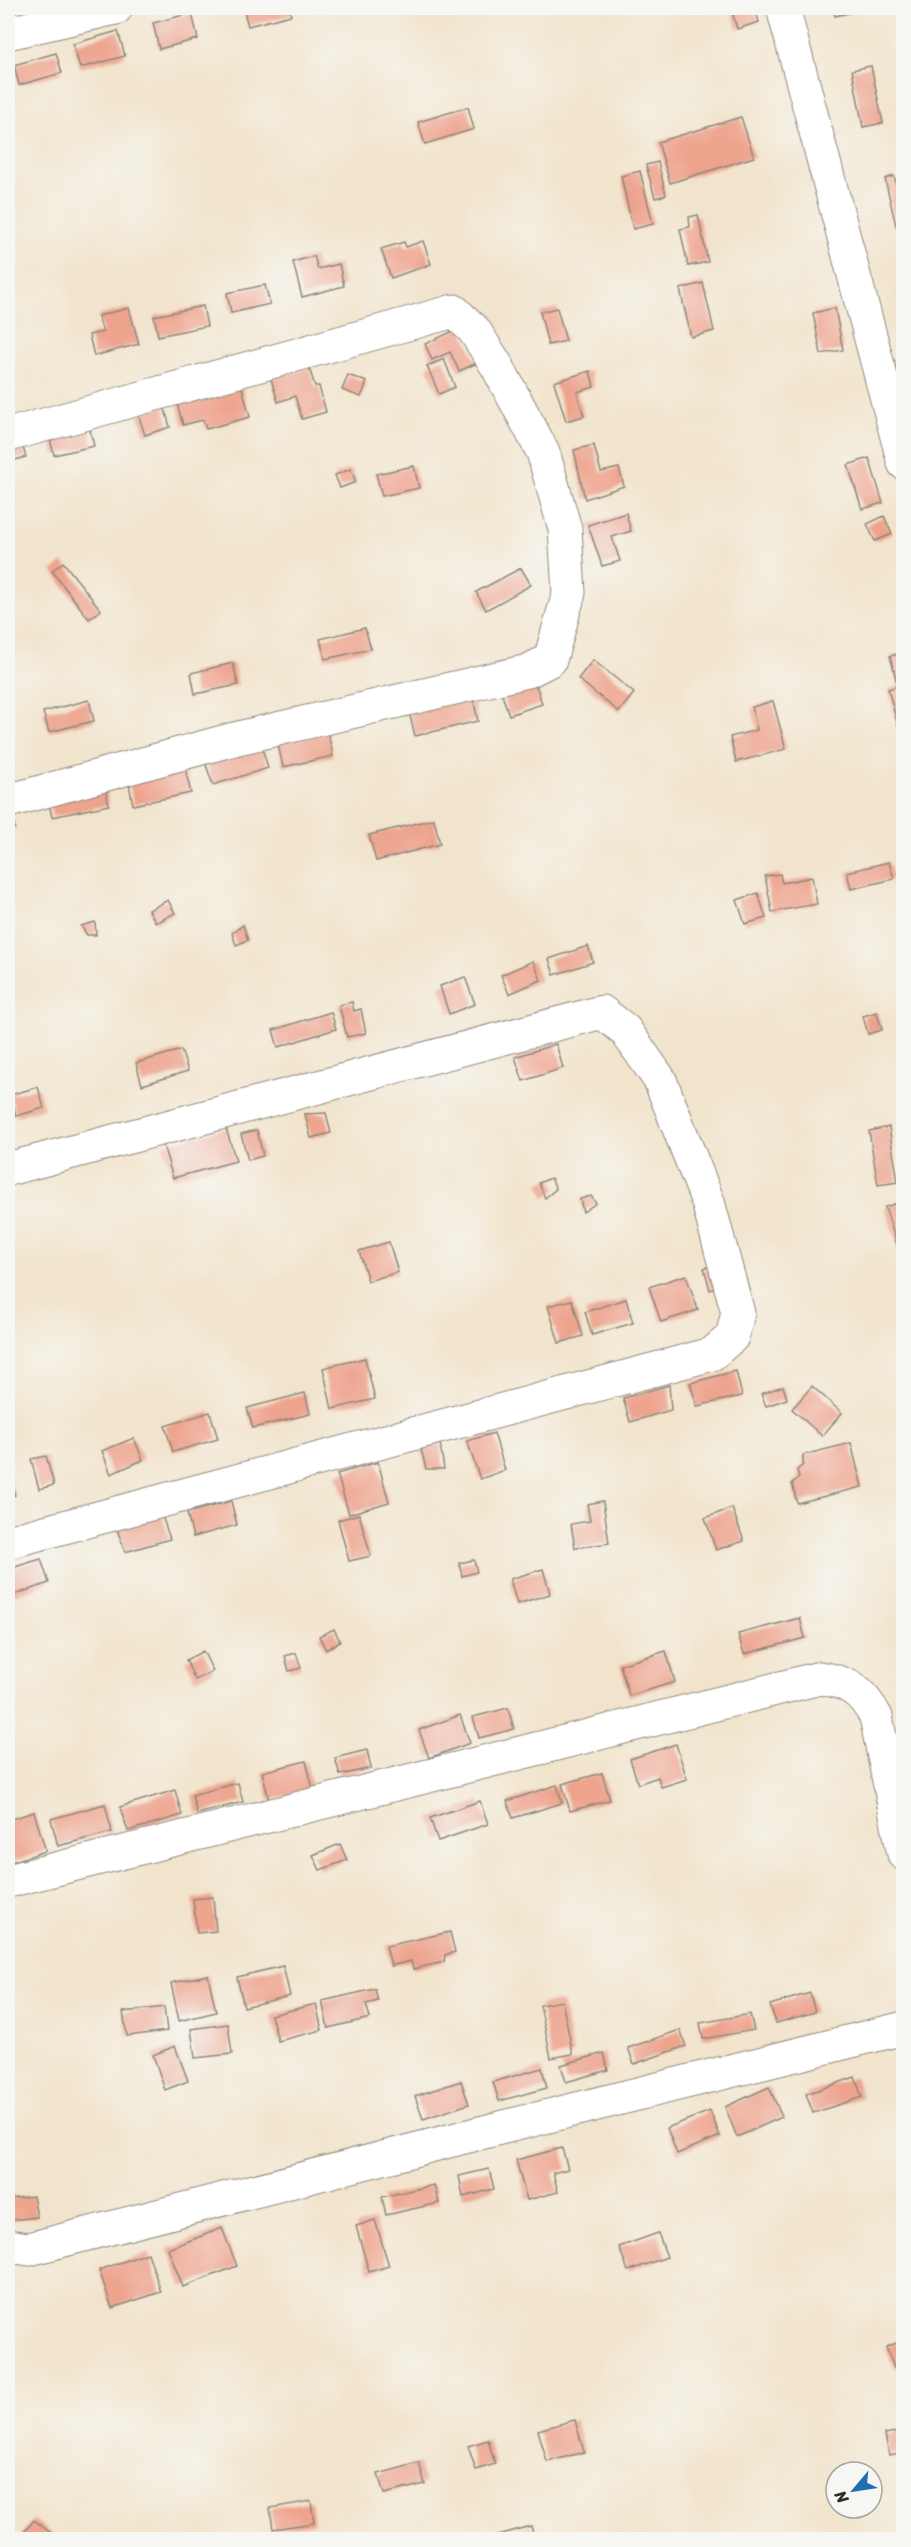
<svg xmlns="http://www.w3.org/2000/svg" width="911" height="2547" viewBox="0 0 911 2547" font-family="Sriracha,sans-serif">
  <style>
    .building { fill: #eea38d }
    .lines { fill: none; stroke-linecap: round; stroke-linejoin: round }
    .street-casing { stroke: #8e887c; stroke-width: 35 }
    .street { stroke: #fff; stroke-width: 33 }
  </style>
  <rect width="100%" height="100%" fill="#f6f6f2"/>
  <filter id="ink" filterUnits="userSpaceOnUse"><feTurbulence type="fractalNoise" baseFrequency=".0167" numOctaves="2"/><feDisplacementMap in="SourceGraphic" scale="12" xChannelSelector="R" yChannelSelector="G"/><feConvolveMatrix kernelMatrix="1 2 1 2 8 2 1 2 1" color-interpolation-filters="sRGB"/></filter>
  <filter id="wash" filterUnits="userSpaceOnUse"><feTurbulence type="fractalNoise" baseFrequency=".008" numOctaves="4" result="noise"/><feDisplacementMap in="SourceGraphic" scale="24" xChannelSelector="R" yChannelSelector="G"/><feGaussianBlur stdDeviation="1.35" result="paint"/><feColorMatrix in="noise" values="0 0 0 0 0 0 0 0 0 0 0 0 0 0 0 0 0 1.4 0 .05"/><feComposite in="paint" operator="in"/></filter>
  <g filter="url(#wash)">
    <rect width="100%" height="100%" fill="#f2e4cc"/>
    <g id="blocks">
      <!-- building -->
      <g class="building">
        <polygon points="243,8 289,8 291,15 248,26"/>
        <polygon points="731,8 755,8 759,22 737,29"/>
        <polygon points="833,8 856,8 857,11 835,16"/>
        <polygon points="192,13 198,39 159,49 153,23"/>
        <polygon points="118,31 125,56 80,68 73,44"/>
        <polygon points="56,53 62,73 19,85 14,65"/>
        <polygon points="871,66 883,123 863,127 852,70"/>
        <polygon points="468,107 474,129 425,144 418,122"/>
        <polygon points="741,117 754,157 670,183 658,142"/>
        <polygon points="658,162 666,195 655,198 646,165"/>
        <polygon points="640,171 653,224 633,229 621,176"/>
        <polygon points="894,176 896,184 904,182 904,225 896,226 885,179"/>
        <polygon points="698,215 708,262 688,266 680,229 690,227 689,217"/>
        <polygon points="423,241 431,264 391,278 381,249 404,242 406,247"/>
        <polygon points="314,256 318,269 339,264 344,286 302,297 293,262"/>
        <polygon points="703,283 714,331 691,337 680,289"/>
        <polygon points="265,285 270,304 231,313 227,293"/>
        <polygon points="203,306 207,326 158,336 154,316"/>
        <polygon points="129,308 139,344 94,356 89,335 103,332 98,316"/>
        <polygon points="557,308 566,341 548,345 540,312"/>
        <polygon points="835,308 843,350 821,354 813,313"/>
        <polygon points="462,327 477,363 459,371 450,352 432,360 425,344"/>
        <polygon points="444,359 455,387 439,394 427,366"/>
        <polygon points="309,368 315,386 319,386 326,412 302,419 295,396 278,402 271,379"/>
        <polygon points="590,371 594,387 577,392 584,416 566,421 554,382"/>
        <polygon points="348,375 367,382 361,397 342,390"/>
        <polygon points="240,380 250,417 206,429 203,420 183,425 175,396"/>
        <polygon points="164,406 170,427 145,435 138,414"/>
        <polygon points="88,422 94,446 54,455 48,431"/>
        <polygon points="20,438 26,457 8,462 8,442"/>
        <polygon points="594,445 601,472 619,468 624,486 585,499 574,450"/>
        <polygon points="869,458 883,503 862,509 848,465"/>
        <polygon points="414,466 419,488 382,496 376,474"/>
        <polygon points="351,469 356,482 340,488 335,475"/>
        <polygon points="626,513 631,531 612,537 620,561 602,566 588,525"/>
        <polygon points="884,516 892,534 875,541 867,524"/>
        <polygon points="63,562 101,610 89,619 52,571"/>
        <polygon points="521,568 531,585 486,610 476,592"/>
        <polygon points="365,628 371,649 325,659 320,639"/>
        <polygon points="904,636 904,725 898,726 888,689 898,686 890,656 902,653 898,638"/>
        <polygon points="593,660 634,693 619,712 578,679"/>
        <polygon points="233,663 238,685 195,694 191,673"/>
        <polygon points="535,681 542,704 509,715 501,692"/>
        <polygon points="472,693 478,721 415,736 408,708"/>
        <polygon points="89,700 94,721 49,732 43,712"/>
        <polygon points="773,701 786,749 736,762 730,737 757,730 752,707"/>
        <polygon points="328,733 333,756 283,767 278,744"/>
        <polygon points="261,744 268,768 213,785 205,762"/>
        <polygon points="185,768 191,793 133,805 128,779"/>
        <polygon points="105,787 109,805 52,817 48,799"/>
        <polygon points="8,810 10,810 15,828 8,830"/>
        <polygon points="434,819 440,844 376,861 369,835"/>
        <polygon points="889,862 894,879 851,889 847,872"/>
        <polygon points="780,874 782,883 812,877 817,904 772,912 765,876"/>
        <polygon points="758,893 766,918 745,924 737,900"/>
        <polygon points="168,900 175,913 156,923 149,910"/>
        <polygon points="95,922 96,935 87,935 81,926"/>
        <polygon points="243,925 248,940 236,945 232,933"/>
        <polygon points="588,946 593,962 554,975 549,959"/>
        <polygon points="533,961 541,980 509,994 501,975"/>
        <polygon points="465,977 475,1004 449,1014 440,986"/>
        <polygon points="352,1002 354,1011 361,1009 366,1033 347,1037 339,1005"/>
        <polygon points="331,1012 336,1029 278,1047 273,1030"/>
        <polygon points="877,1012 882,1030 868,1034 863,1016"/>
        <polygon points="556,1044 563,1068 523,1081 515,1057"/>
        <polygon points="181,1050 188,1071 142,1085 136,1063"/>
        <polygon points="38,1087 44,1108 16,1116 10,1095"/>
        <polygon points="326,1113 331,1133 311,1138 305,1114"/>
        <polygon points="889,1127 898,1182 878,1185 869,1131"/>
        <polygon points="226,1128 236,1161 173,1178 163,1145"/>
        <polygon points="257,1130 263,1156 248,1160 241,1134"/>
        <polygon points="551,1178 556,1189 545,1198 539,1183"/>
        <polygon points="591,1196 596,1203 583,1212 580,1199"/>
        <polygon points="904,1201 904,1263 903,1263 885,1207"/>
        <polygon points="389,1242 398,1272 368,1281 359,1251"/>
        <polygon points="719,1264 725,1285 710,1290 704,1268"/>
        <polygon points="686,1275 698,1310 661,1322 649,1287"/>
        <polygon points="626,1299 633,1323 592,1335 585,1312"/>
        <polygon points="572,1300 583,1336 559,1343 548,1306"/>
        <polygon points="365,1358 375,1399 332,1409 323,1368"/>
        <polygon points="736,1371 742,1396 697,1406 690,1383"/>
        <polygon points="669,1385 671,1410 630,1422 623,1398"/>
        <polygon points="783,1386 787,1399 766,1406 761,1394"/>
        <polygon points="812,1386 842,1413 822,1436 792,1409"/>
        <polygon points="305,1393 310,1414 253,1428 247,1408"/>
        <polygon points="210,1412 218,1439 173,1452 165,1426"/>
        <polygon points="494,1433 505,1470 480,1479 467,1441"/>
        <polygon points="134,1438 143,1460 111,1474 102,1451"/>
        <polygon points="440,1443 444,1469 426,1469 421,1449"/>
        <polygon points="851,1443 862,1487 797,1503 792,1483 799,1478 797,1470 803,1465 803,1455"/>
        <polygon points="46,1456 54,1485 39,1489 31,1459"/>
        <polygon points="378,1462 389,1502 349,1514 337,1474"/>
        <polygon points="8,1474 15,1495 8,1498"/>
        <polygon points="231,1501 237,1525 193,1537 187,1513"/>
        <polygon points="603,1501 609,1543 575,1548 571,1524 590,1521 587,1504"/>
        <polygon points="732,1508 744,1541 716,1550 705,1518"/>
        <polygon points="161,1513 170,1539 125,1552 116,1526"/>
        <polygon points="359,1514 371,1556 349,1561 338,1520"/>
        <polygon points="41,1559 49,1583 8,1597 8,1569"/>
        <polygon points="474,1560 477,1572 462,1576 459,1563"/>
        <polygon points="543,1569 550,1594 517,1604 510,1579"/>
        <polygon points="800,1618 805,1638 744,1654 738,1634"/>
        <polygon points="334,1629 340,1641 326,1650 319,1636"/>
        <polygon points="203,1651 213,1671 195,1680 186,1660"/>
        <polygon points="666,1651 675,1682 629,1696 620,1665"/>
        <polygon points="296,1653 301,1668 289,1671 285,1656"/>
        <polygon points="508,1708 514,1729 479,1738 473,1717"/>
        <polygon points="460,1715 470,1743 429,1758 419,1730"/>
        <polygon points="676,1744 687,1779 661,1787 658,1777 638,1784 630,1759"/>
        <polygon points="367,1750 371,1768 340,1775 335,1758"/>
        <polygon points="306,1761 313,1789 269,1800 262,1772"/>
        <polygon points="602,1773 610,1800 570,1811 562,1784"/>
        <polygon points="238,1783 243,1802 197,1814 192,1795"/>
        <polygon points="557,1785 562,1803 513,1818 507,1801"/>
        <polygon points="175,1790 182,1815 128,1831 120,1807"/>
        <polygon points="480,1801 488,1824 438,1841 430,1818"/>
        <polygon points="105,1804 112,1832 58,1846 51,1819"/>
        <polygon points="34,1812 46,1851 8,1863 8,1820"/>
        <polygon points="340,1844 347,1860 320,1870 313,1855"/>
        <polygon points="213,1897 216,1931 197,1933 193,1899"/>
        <polygon points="450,1932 455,1952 445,1955 444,1962 413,1969 411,1961 391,1966 386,1946"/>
        <polygon points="283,1966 290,1996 244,2007 237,1977"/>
        <polygon points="208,1975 216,2012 179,2021 171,1983"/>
        <polygon points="375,1989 378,2001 366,2004 370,2018 328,2028 322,2001"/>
        <polygon points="810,1993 815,2012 776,2023 770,2005"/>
        <polygon points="562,2001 573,2054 551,2058 540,2005"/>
        <polygon points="316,2004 322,2030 278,2041 271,2015"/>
        <polygon points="164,2007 167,2031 127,2036 123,2012"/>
        <polygon points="750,2014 754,2030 703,2039 700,2023"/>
        <polygon points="228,2024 232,2054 195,2058 191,2029"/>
        <polygon points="680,2030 686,2046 634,2064 628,2048"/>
        <polygon points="175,2046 188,2081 165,2090 153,2055"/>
        <polygon points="604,2053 608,2070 566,2082 561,2065"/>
        <polygon points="542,2068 547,2088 499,2101 493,2082"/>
        <polygon points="855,2077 862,2097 813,2113 806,2094"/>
        <polygon points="461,2081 469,2104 423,2119 415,2096"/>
        <polygon points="769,2087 782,2117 737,2137 725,2107"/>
        <polygon points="710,2111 720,2136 677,2154 667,2128"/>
        <polygon points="562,2148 568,2169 553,2173 558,2192 527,2200 516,2160"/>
        <polygon points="489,2169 494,2189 463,2197 459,2176"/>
        <polygon points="434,2185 439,2203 386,2215 382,2197"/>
        <polygon points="33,2196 37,2217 12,2220 9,2199"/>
        <polygon points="375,2220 389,2266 369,2272 356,2226"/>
        <polygon points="222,2228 237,2266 183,2287 168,2249"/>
        <polygon points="658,2233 667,2257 628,2271 619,2247"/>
        <polygon points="148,2253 161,2292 112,2308 99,2270"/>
        <polygon points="904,2340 904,2364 894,2368 886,2347"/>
        <polygon points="575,2420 584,2452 547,2462 538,2430"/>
        <polygon points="904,2430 904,2452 889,2455 885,2434"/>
        <polygon points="488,2440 495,2464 476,2470 468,2446"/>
        <polygon points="419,2463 425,2484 384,2494 378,2474"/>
        <polygon points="311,2501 314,2523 273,2529 270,2508"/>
        <polygon points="34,2520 60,2540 23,2540 20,2537"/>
        <polygon points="531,2526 535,2540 490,2540 489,2537"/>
      </g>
    </g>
  </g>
  <g filter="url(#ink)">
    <use href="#blocks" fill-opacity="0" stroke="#8e887c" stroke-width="1.5"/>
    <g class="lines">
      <defs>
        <g id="street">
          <polyline points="783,8 904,463"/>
          <polyline points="8,33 116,8"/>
          <polyline points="8,435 454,311 474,330 497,366 543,452 565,529 569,593 550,660 528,671 234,739 8,801"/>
          <polyline points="8,1169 602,1012 625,1030 660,1080 708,1202 738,1313 732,1337 712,1354 8,1542"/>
          <path d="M8,1881L820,1678C849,1682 862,1691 876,1717L904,1854"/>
          <polyline points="8,2246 29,2249 480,2133 904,2028"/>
        </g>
      </defs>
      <!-- street casing -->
      <use href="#street" class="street-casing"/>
      <!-- street -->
      <use href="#street" class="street"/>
    </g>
  </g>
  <!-- margin -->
  <rect width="911" height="2547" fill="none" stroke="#f6f6f2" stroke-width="30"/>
  <!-- north arrow -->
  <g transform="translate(854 2490) rotate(241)"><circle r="28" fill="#f6f6f2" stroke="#a5a5a2" stroke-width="1.5"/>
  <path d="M0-4.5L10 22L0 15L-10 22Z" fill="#1f6fb2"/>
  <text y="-9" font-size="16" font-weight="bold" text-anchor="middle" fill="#2b2b2b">N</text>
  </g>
</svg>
